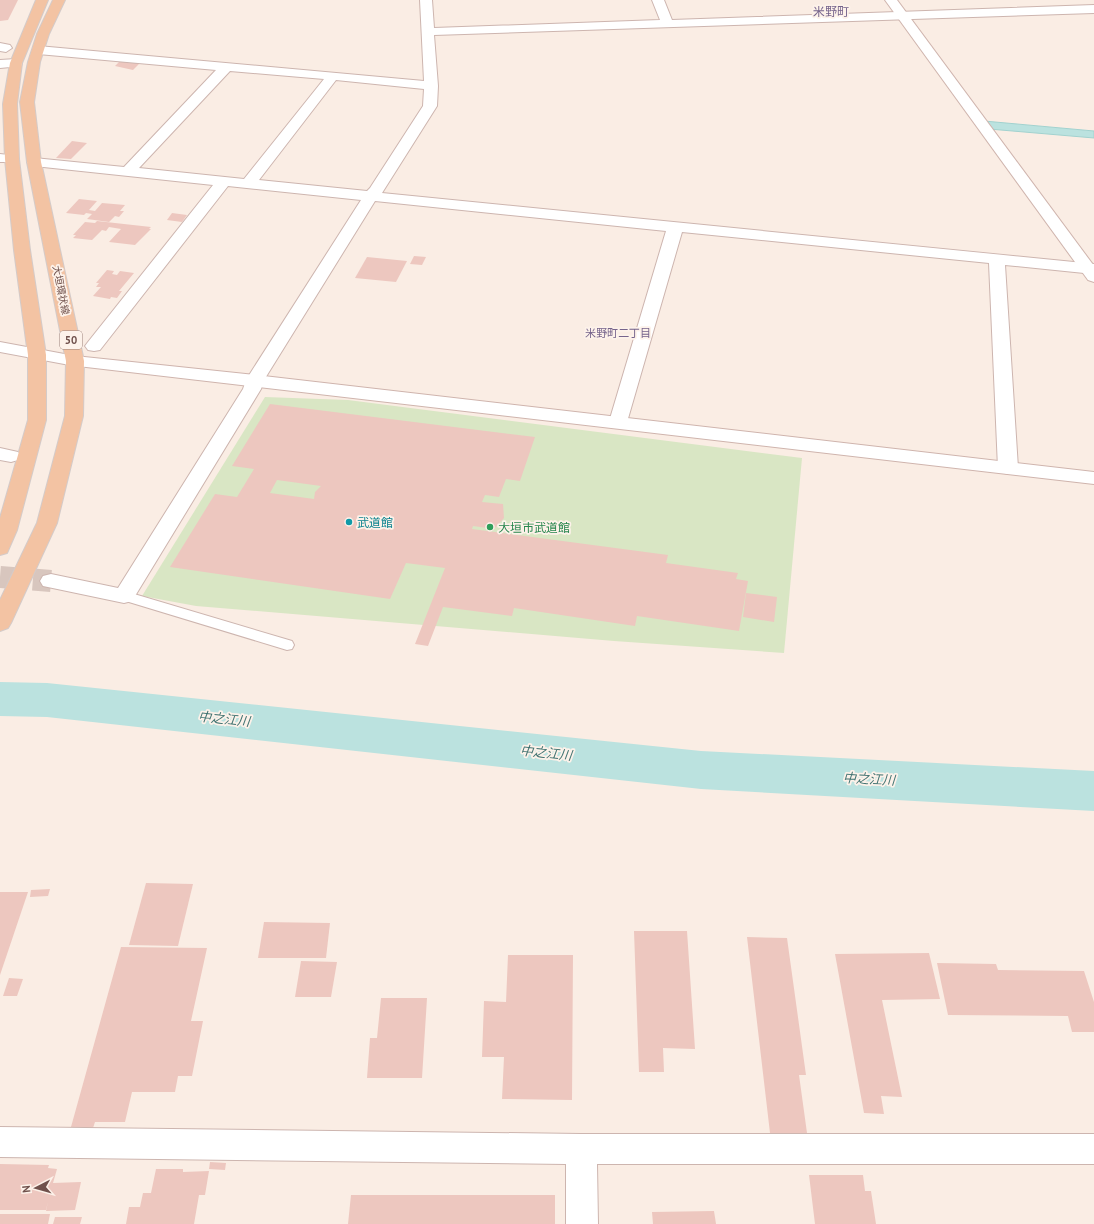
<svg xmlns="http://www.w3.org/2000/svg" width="1094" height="1224" viewBox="0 0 1094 1224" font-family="'PT Sans','Noto Sans JP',sans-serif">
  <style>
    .green { fill: #d9e6c4 }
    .water { fill: #bbe2df; stroke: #a2d2cf }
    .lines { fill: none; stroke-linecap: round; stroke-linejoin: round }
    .stream { fill: #a2d2cf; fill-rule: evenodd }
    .river { fill: #bbe2df; fill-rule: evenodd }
    .building { fill: #edc7bf; fill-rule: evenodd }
    .street-tunnel { stroke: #d8c6be; stroke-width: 22; stroke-dasharray: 22 11; stroke-linecap: butt }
    .lane-casing { stroke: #cdb5af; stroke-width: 2 }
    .street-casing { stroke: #cdb5af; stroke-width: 2 }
    .secondary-casing { stroke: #cfb4ad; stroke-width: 2 }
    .primary-casing { stroke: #d4cbc9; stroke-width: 2 }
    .lane { fill: #fff; fill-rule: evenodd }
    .street { fill: #fff; fill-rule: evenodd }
    .secondary { fill: #fff; fill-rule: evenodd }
    .primary { fill: #f3c3a3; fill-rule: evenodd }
    .culture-dot { fill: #0f9aa8; stroke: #fdf2ea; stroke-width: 1.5 }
    .leisure-dot { fill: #2e9e5b; stroke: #fdf2ea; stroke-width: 1.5 }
    .labels { text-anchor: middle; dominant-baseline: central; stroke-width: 3.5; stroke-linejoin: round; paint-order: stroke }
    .far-street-label { font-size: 10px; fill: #70514c; stroke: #fdf2ea }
    .far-neighbourhood-label { font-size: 11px; fill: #76648c; stroke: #fdf2ea }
    .shield { fill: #fdf2ea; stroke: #9a817b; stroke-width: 1 }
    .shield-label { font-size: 11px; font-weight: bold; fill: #70514c }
    .far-quarter-label { font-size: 12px; fill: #76648c; stroke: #fdf2ea }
    .culture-label { font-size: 12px; fill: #0d838f; stroke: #fdf2ea; text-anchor: start }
    .leisure-label { font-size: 12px; fill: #27864d; stroke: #fdf2ea; text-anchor: start }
    .water-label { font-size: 13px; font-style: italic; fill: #427472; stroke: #fdf2ea }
  </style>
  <rect width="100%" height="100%" fill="#faede4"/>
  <!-- green -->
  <polygon class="green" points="265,397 348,400 802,458 784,653 614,641 196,606 142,596"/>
  <!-- water -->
  <polygon class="water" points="984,121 1094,131 1094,138 989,129"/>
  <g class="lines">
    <!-- stream -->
    <polygon class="stream" points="47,697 50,698 51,700 50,702 0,711 0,705"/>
    <!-- river -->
    <polygon class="river" points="0,682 47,683 701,751 1094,771 1094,811 701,789 47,717 0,716"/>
  </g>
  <!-- building -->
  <g class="building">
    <polygon points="0,0 18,0 8,20 0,21"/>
    <polygon points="121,60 141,62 133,70 115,66"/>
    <polygon points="72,141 87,143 71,159 56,158"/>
    <polygon points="79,199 97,201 89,210 95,211 102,203 125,205 120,211 124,211 119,217 115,216 109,222 87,219 92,214 86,213 84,215 66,213"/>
    <polygon points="172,213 187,215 182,222 167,220"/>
    <polygon points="97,221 151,227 149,229 151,229 135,245 109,242 121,229 109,227 106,231 102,230 92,240 73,238 76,235 73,235 85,222 95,223"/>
    <polygon points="414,256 426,257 422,265 410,264"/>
    <polygon points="367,257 407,261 396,282 355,278"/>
    <polygon points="107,270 114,271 112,274 117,275 120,271 134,273 119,291 122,291 117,298 111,297 110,299 93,296 101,287 96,287 99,283 96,283"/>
    <path d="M270,404L535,437L520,481L506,479L499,497L485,495L482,502L503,504L504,518L494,529L473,526L472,529L668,555L666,563L738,573L736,579L748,581L739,631L637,616L635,626L514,608L512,616L443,607L428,646L415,644L445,568L406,563L390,599L170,567L215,494L237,497L254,469L232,466ZM277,480L321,486L315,492L314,499L270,493Z"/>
    <polygon points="746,593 777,597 774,622 743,617"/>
    <polygon points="146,883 193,884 178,946 129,945"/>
    <polygon points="50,889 48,896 30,897 31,890"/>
    <polygon points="0,892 28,892 0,975"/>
    <polygon points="264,922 330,923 326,958 258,958"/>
    <polygon points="634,931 687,931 695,1049 663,1048 664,1072 639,1072"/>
    <polygon points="747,937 787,938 806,1075 799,1075 807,1133 770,1133"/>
    <polygon points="121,947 207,948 191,1021 203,1021 192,1076 178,1076 175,1092 132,1092 125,1122 95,1122 93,1128 71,1127"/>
    <polygon points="929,953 940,999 882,1000 902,1097 881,1096 884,1114 864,1113 835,954"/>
    <polygon points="508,955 573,955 572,1100 502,1099 504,1057 482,1057 484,1001 506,1002"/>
    <polygon points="301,961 337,962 331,997 295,997"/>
    <polygon points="937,963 996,964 998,970 1084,971 1094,1002 1094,1032 1072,1032 1068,1016 948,1015"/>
    <polygon points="9,978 23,979 17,996 3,996"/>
    <polygon points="381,998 427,998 422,1078 367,1078 370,1038 377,1038"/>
    <polygon points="210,1162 226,1163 225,1170 209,1169"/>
    <polygon points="0,1164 49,1165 48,1168 57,1169 53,1183 81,1182 75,1210 46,1211 48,1202 46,1210 0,1210"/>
    <polygon points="156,1169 183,1169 183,1172 209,1171 205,1195 199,1195 194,1224 126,1224 129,1207 140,1207 143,1193 151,1193"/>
    <polygon points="809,1175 863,1175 865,1191 871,1191 876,1224 815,1224"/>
    <polygon points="351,1195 555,1195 555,1224 348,1224"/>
    <polygon points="714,1211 716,1224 653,1224 652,1212"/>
    <polygon points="0,1214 50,1214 48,1224 0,1224"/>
    <polygon points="55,1217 82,1217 80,1224 53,1224"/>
  </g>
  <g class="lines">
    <!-- street-tunnel -->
    <polyline class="street-tunnel" points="0,577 51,581"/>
    <defs>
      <polygon id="lane" points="124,591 292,641 294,645 292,649 287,650 119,599 117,596 119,593"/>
      <g id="street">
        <path d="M420,0H432L434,28L660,20L652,0H664L672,20L1094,5V13L434,35L438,86L437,106L382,193L1094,264V274L1005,265L1018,468L1015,472L1008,474L1001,472L998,468L989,263L682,232L627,422L625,426L618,428L611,426L609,422L666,231L375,201L264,380L261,389L132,601L124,603L43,586L40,581L43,576L51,574L118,588L243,389L246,380L361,200L228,186L100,350L94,351L88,350L85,346L88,342L213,185L34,166L29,165L27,162L29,159L34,158L124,167L216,70L38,54L32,50L38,46L424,81ZM230,71L324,79L244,179L139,168ZM336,80L424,89L423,106L370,188L367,191L259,180Z"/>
        <polygon points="0,43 10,45 12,48 6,52 0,51"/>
        <polygon points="16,59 22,63 21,66 0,68 0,60"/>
        <polygon points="0,154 17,156 19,159 17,162 0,162"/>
        <polygon points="0,342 75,356 81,357 84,361 81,365 75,366 0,352"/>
        <polygon points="0,448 18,452 21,456 18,460 11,462 0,460"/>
        <polygon points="0,1127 581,1134 1094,1134 1094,1164 597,1164 598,1224 566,1224 566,1164 0,1157"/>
      </g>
      <g id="secondary">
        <polygon points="885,0 897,0 1094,266 1094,282 1088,280"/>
        <polygon points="75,356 255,375 1094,472 1094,484 69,365 66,361 69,357"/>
      </g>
      <g id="primary">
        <polygon points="36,0 48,0 22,63 17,104 19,159 30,250 46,355 46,420 17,530 7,553 0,555 0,518 28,420 28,355 14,250 5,159 3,104 10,63"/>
        <polygon points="53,0 65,0 49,34 40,62 34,102 41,162 84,361 83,416 57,523 11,623 8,628 0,631 0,600 37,523 65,416 66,361 27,162 20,102 28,62 37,34"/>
      </g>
    </defs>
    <!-- lane casing -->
    <use href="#lane" class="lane-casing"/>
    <!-- street casing -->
    <use href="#street" class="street-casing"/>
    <!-- secondary casing -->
    <use href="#secondary" class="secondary-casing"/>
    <!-- primary casing -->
    <use href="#primary" class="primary-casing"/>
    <!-- lane -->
    <use href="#lane" class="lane"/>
    <!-- street -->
    <use href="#street" class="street"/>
    <!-- secondary -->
    <use href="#secondary" class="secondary"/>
    <!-- primary -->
    <use href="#primary" class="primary"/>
  </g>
  <!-- markers -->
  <circle class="culture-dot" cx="349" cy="522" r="4"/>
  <circle class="leisure-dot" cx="490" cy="527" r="4"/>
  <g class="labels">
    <!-- far-street labels -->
    <g class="far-street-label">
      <text transform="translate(61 290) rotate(79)">大垣環状線</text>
    </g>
    <!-- far-neighbourhood labels -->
    <g class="far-neighbourhood-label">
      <text x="618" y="333">米野町二丁目</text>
    </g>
    <!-- shield labels -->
    <rect class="shield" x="60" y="331" width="22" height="18" rx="3"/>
    <g class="shield-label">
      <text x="71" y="340">50</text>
    </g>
    <!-- far-quarter labels -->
    <g class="far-quarter-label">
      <text x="831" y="11">米野町</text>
    </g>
    <!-- culture labels -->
    <g class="culture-label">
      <text x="357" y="522">武道館</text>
    </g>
    <!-- leisure labels -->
    <g class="leisure-label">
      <text x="498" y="527">大垣市武道館</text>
    </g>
    <!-- water labels -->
    <g class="water-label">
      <text transform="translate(224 719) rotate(6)">中之江川</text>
      <text transform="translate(546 753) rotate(6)">中之江川</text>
      <text transform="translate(869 779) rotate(3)">中之江川</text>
    </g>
  </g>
  <!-- north arrow -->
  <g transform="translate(36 1188) rotate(264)" stroke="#fdf2ea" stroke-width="3" paint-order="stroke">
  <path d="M0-3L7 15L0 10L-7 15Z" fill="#70514c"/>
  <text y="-6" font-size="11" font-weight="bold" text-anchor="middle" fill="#70514c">N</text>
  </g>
</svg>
